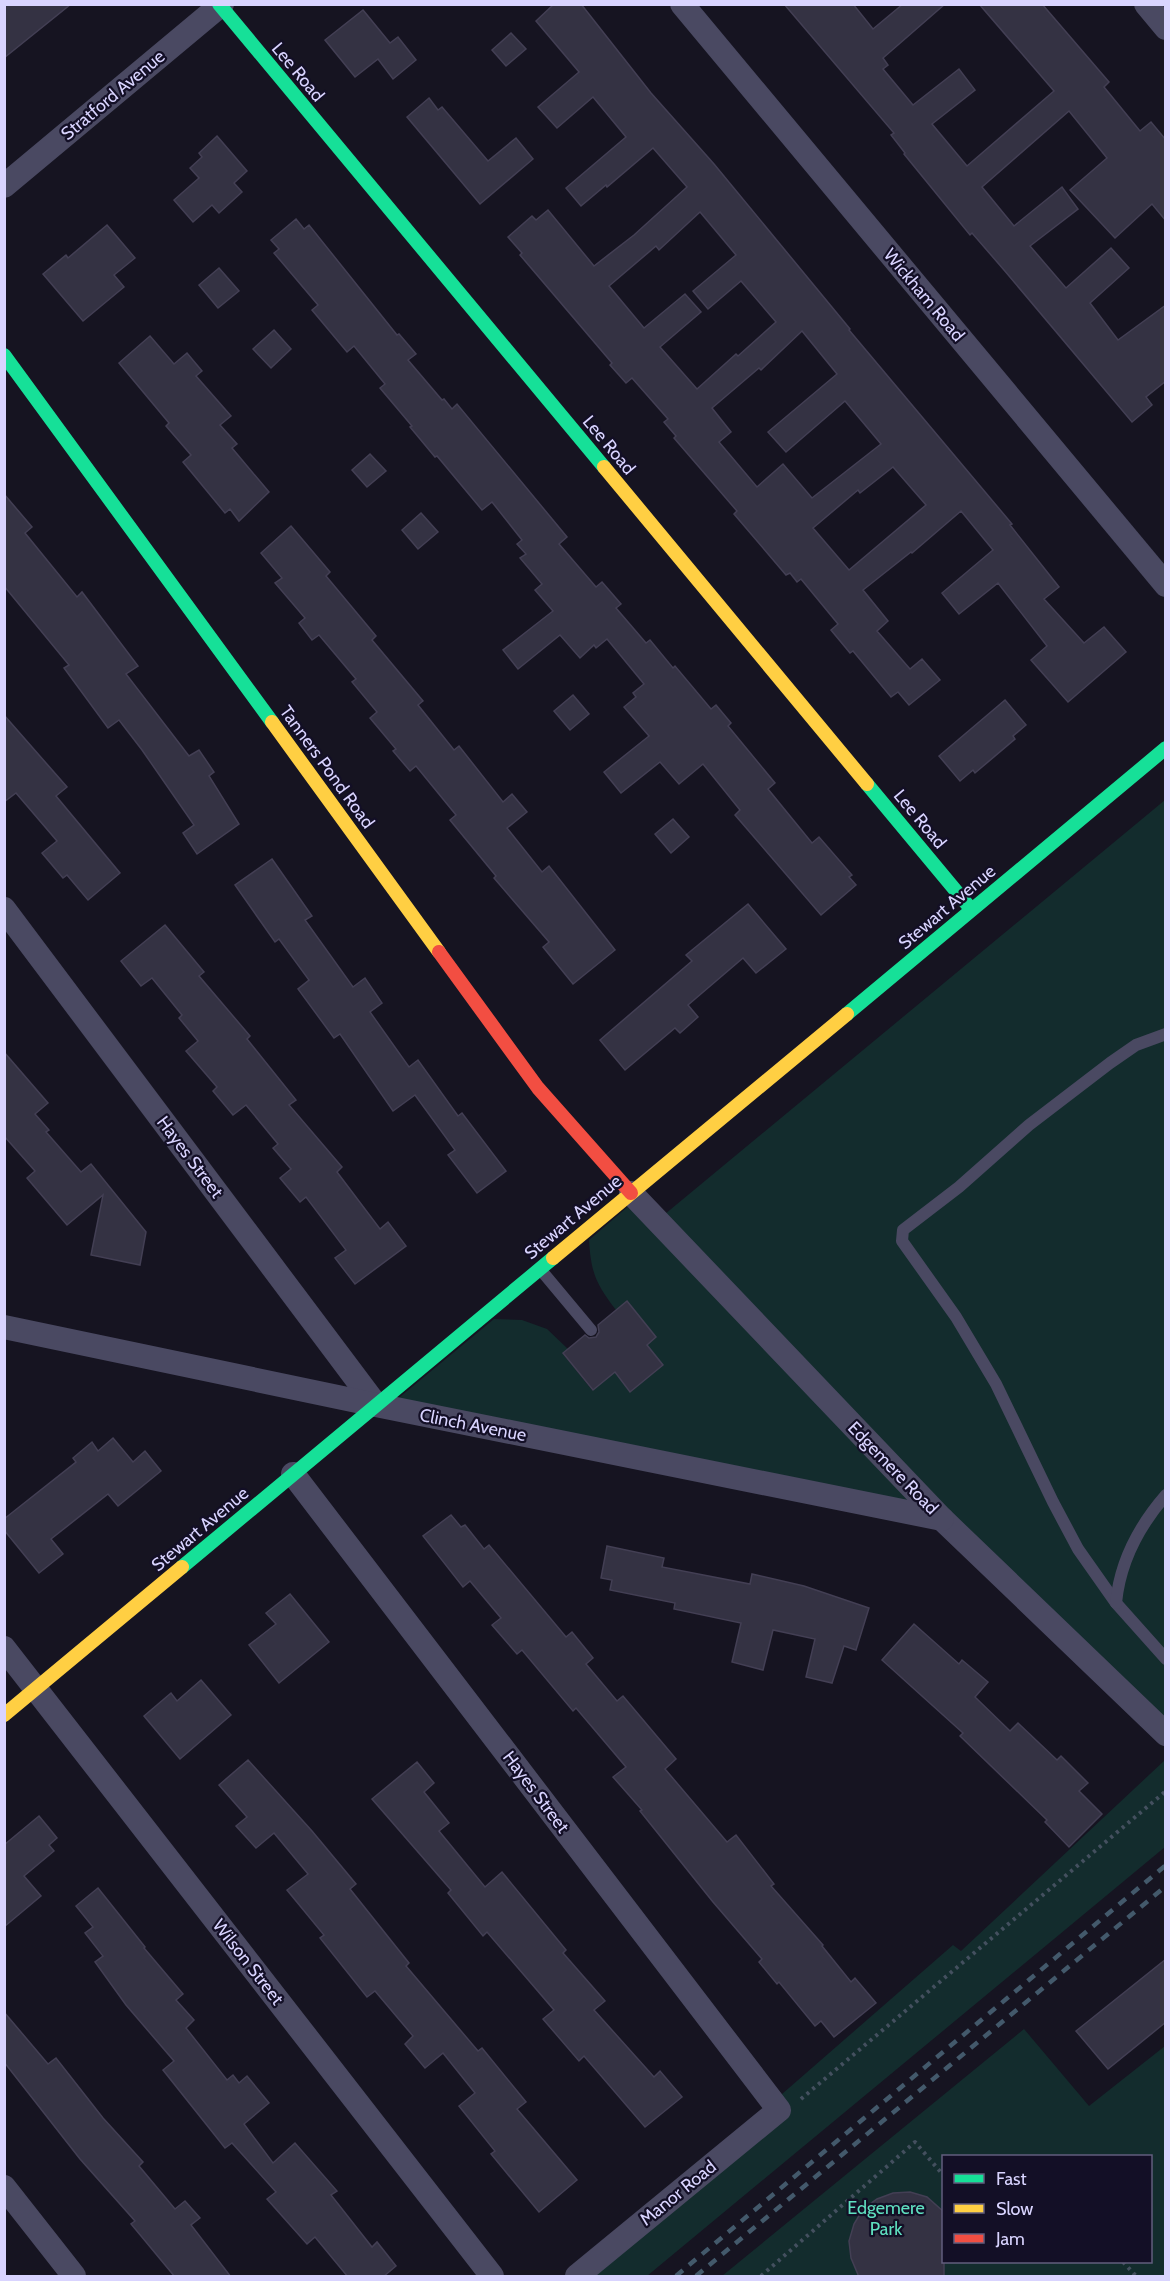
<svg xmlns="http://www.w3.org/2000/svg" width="1170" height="2281" viewBox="0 0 1170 2281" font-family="Cabin,sans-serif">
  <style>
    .green { fill: #132c2d; fill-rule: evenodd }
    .building { fill: #343243; stroke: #433f54; stroke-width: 1.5; fill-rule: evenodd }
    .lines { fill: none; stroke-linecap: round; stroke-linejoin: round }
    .path { stroke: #44505f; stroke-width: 4; stroke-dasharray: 3 4.5; stroke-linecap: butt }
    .lane { stroke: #4a4962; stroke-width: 12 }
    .street { stroke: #4a4962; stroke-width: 24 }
    .fast { stroke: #16e098; stroke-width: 14 }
    .slow { stroke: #ffcf43; stroke-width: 14 }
    .jam { stroke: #f24e42; stroke-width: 14 }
    .rail { stroke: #43596b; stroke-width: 4.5; stroke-dasharray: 9 8; stroke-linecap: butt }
    .labels { text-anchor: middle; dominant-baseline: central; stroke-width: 4.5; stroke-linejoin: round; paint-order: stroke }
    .street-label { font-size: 18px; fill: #d9d4ff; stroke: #130f26 }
    .park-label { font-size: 18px; fill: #5fe0c0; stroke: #130f26 }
  </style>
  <rect width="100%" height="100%" fill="#161421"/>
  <!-- green -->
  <g class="green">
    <path d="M1165,800V1727L944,1516L395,1401L494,1319L522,1320L547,1329L568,1349L563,1354L592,1390L615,1372L631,1391L663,1365L647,1345L656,1337L627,1302L616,1310C596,1284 591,1273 589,1240L631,1204L653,1224Z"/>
    <polygon points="1165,1760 1165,1847 647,2276 581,2276 774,2101 953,1945 961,1951"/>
    <path d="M1024,2029L1089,2106L1165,2046V2276H722ZM944,2156H1150V2262H944Z"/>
  </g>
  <!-- building -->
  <g class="building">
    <polygon points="4,4 71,4 4,58"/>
    <path d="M554,4H581L651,93L714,164L850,329L849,330L1012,524L1010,525L1059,587L1044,599L1084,643L1104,627L1126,652L1068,702L1031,660L1047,646L998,583L959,614L942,593L993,550L961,511L912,553L911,552L863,590L888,621L877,631L910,669L922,659L940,680L909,705L898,692L891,697L853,651L850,653L831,630L838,624L801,579L797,582L790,573L786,575L734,514L737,511L674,438L676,436L664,422L668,419L632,378L626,383L610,365L612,363L520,255L522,253L508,237L532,216L536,220L548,210L594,266L634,235L687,187L653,148L607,187L606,185L581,206L566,188L626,137L593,97L557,128L538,107L579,72L536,21ZM700,212L736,255L693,291L708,309L741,281L776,322L738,356L736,354L697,389L660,347L701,312L685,294L644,328L609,286L656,246L659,250ZM802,331L837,374L768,432L786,452L845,401L881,444L812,498L783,464L757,487L719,442L731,432L712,408L759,368L761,370ZM893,467L926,505L849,570L813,528L858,490L860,493Z"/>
    <polygon points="784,4 853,4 873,29 903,4 945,4 883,58 888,65 883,69 913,105 959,69 975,90 932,124 967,166 1054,91 979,4 1042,4 1109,82 1104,87 1140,131 1151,122 1166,140 1166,221 1152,204 1115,238 1070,190 1107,158 1069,111 982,187 1014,226 1062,187 1078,209 1030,246 1066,288 1111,248 1129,268 1090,303 1118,340 1166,305 1166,381 1146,397 1152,405 1132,422 1004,270 972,233 970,235 904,154 905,153 891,135 894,133"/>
    <polygon points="363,10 390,43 398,37 416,60 393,79 378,59 355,77 325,40"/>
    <polygon points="511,33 526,49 506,66 492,50"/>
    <polygon points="429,98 438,110 442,107 488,161 516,138 533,159 480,204 407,117"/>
    <polygon points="217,136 247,171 234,183 242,192 219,213 212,205 193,222 174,200 199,178 190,168 202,157 199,153"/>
    <polygon points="296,219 304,229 309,225 397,335 399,334 416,354 408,360 442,400 444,399 452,409 457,404 567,537 559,544 596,587 602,582 621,604 616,608 646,643 650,640 673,668 675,666 711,709 716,705 731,723 728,726 775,783 768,789 812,843 819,837 852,875 849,877 856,885 821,915 735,815 740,810 703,764 679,784 660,762 621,793 604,772 649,736 624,707 636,697 633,693 644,684 607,639 596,648 594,645 580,658 560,635 518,669 503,650 553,611 535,590 542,584 520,558 526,554 517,544 522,540 492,502 482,510 437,456 435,457 410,427 412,426 380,388 385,384 354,346 347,352 312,310 318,305 274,253 279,249 271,240"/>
    <polygon points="107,225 135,258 114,275 124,287 83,321 43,274 66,255 68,258"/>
    <polygon points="219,268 239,291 218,308 199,285"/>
    <polygon points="274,330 291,349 271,368 253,349"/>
    <polygon points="150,336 174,364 187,353 202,371 196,376 231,416 220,425 237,444 232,448 269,492 239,521 230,509 225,513 183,462 191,455 166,426 169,423 119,363"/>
    <polygon points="370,454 386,471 367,487 352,470"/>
    <polygon points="4,494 32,527 25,533 77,597 82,592 138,666 126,674 189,756 199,750 214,772 209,776 239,824 197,854 183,833 194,825 142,750 119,720 108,728 64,668 69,665 4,586"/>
    <polygon points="421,513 438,532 418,549 402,530"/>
    <polygon points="291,526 330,572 326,576 376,636 372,640 423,701 418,705 454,750 459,746 503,802 512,794 527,812 507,828 542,872 549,866 615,950 573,984 543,947 549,942 494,878 496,876 450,820 456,815 416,766 410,771 393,751 396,749 370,718 377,712 352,682 356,679 319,635 312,640 299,623 305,618 275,583 282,578 261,553"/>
    <polygon points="573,695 589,714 570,730 554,711"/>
    <polygon points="1005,700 1026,725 1013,736 1015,739 975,773 973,770 960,781 939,756"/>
    <polygon points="4,715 67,787 56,796 120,873 88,900 67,875 63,878 42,853 57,841 16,793 4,802"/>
    <polygon points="673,819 689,837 671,853 655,834"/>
    <polygon points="272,859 312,916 305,920 353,987 365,978 382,1003 370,1012 409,1067 418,1060 458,1116 462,1113 506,1171 477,1193 448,1155 455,1150 415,1095 393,1111 340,1034 334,1038 298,989 309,980 279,939 275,942 235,885"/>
    <polygon points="748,904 786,949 756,973 743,958 688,1005 698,1017 680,1033 675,1028 625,1070 600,1040 692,961 686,955"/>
    <polygon points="165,925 204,972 199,976 250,1036 247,1039 296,1100 289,1105 342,1167 337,1172 380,1229 388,1222 406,1246 355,1284 335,1258 346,1250 306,1197 300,1202 280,1178 291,1169 273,1148 278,1144 246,1105 233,1115 213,1091 217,1087 186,1051 198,1041 179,1018 182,1015 152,978 141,986 121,961"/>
    <polygon points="4,1052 48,1103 35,1114 49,1130 46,1132 81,1172 91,1164 146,1232 140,1265 91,1255 103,1195 67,1225 27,1178 35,1171 4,1136"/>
    <polygon points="627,1301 656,1337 647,1345 663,1365 630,1392 615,1372 593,1390 563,1353 585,1335 589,1338 596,1337 599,1332 598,1325"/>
    <polygon points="113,1438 133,1462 145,1451 161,1471 118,1506 108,1494 51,1539 63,1554 39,1573 4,1530 4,1519 76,1462 73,1458 92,1442 98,1451"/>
    <polygon points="451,1515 461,1527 465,1525 484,1549 489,1545 566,1637 572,1632 593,1658 586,1664 617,1701 623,1696 676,1759 665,1769 727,1842 736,1835 774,1884 771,1886 823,1945 822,1946 851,1982 855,1978 876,2003 834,2037 821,2021 815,2026 779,1982 777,1984 759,1962 762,1959 713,1902 640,1811 642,1810 613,1777 626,1767 576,1708 573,1711 522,1650 517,1654 492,1625 501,1618 470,1581 463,1587 423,1536"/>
    <polygon points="607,1546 664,1558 662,1567 750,1584 752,1574 804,1586 869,1608 856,1650 844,1646 832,1683 806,1677 815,1639 773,1630 763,1670 732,1662 741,1623 674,1609 675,1603 610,1590 612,1580 601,1578"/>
    <polygon points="290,1594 329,1642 279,1683 249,1645 276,1624 266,1613"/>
    <polygon points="914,1624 959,1664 962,1660 988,1682 975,1697 1010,1731 1018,1723 1057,1760 1061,1756 1088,1783 1079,1791 1102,1814 1069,1847 1045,1822 1047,1820 960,1736 963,1733 882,1660"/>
    <polygon points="201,1680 231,1715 180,1759 144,1716 171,1693 177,1701"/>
    <polygon points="248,1760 312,1831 356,1884 350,1889 409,1963 406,1966 478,2051 482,2048 526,2102 517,2109 577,2180 539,2212 491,2154 495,2151 459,2106 475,2093 443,2053 425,2068 405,2044 413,2036 375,1991 367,1997 320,1938 324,1935 287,1890 308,1874 274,1833 256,1848 236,1826 247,1817 219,1785"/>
    <polygon points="417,1762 434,1783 424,1792 449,1823 439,1831 485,1887 502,1872 566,1950 563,1953 605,2001 594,2010 654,2077 660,2071 682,2097 645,2127 584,2056 579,2061 543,2019 554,2010 487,1932 483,1936 448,1893 451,1890 372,1799"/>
    <polygon points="39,1816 57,1838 49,1845 54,1851 24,1876 41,1896 4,1927 4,1845"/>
    <polygon points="98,1888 145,1947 144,1948 183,1994 176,2000 194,2020 186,2028 227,2080 233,2075 239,2083 247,2076 269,2103 244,2124 273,2163 295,2143 337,2191 331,2195 372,2247 377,2242 396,2266 383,2277 348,2277 315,2237 307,2244 267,2199 276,2192 232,2143 225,2148 163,2070 174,2061 126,2005 95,1962 103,1956 85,1933 93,1927 76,1906"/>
    <polygon points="1166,1959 1166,2022 1108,2069 1076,2031"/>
    <polygon points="4,2012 48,2064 56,2058 103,2118 143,2162 139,2166 175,2209 185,2201 200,2218 191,2225 231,2277 175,2277 131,2224 135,2221 80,2159 4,2062"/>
    <polygon points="910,2192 927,2197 944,2212 944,2277 859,2277 851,2258 849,2241 854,2224 863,2209 877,2199 893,2193"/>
  </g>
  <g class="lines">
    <!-- path -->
    <g class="path">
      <polyline points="801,2099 1166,1791"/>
      <polyline points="1123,2262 1136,2276"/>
      <polyline points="761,2276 915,2142 944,2176"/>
    </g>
    <!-- lane -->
    <g class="lane">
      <polyline points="1166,1034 1136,1045 1110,1063 1029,1125 959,1187 903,1230 902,1241 956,1317 996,1384 1053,1502 1078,1549 1116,1603 1166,1659"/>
      <polyline points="540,1269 591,1330"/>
      <path d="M1116,1603C1120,1561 1139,1526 1166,1495"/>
    </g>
    <!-- street -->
    <g class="street">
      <polyline points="682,4 1166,585"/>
      <polyline points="1146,4 1166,28"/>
      <polyline points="4,186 222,4"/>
      <polyline points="4,909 376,1405"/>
      <polyline points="631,1193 942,1519 1166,1734"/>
      <polyline points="4,1327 376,1405 942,1519"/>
      <polyline points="293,1474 779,2110 577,2276"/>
      <polyline points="4,1648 492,2276"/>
      <polyline points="4,2187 74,2276"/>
    </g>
    <!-- fast -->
    <g class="fast">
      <polyline points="219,4 604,467"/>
      <polyline points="4,355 272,722"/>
      <polyline points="867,784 971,909"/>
      <polyline points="847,1014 1166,748"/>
      <polyline points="182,1567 553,1258"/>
    </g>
    <!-- slow -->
    <g class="slow">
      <polyline points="604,467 867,784"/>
      <polyline points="272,722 439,952"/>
      <polyline points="553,1258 847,1014"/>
      <polyline points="4,1715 182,1567"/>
    </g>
    <!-- jam -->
    <polyline class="jam" points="439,952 538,1088 631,1193"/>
    <!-- rail -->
    <g class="rail">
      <polyline points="676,2276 1166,1865"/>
      <polyline points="696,2276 1166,1886"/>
    </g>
  </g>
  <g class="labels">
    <!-- street labels -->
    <g class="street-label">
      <text transform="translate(298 72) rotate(50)">Lee Road</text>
      <text transform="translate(113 95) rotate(-40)">Stratford Avenue</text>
      <text transform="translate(924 295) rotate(50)">Wickham Road</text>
      <text transform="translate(609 445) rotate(50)">Lee Road</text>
      <text transform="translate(327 767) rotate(54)">Tanners Pond Road</text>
      <text transform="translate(920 819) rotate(50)">Lee Road</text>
      <text transform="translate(947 907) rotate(-40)">Stewart Avenue</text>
      <text transform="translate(190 1157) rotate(53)">Hayes Street</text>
      <text transform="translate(573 1217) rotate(-40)">Stewart Avenue</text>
      <text transform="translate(473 1425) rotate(11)">Clinch Avenue</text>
      <text transform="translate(893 1468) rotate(46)">Edgemere Road</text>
      <text transform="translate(200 1529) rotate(-40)">Stewart Avenue</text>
      <text transform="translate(536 1792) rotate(53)">Hayes Street</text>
      <text transform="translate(248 1962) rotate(52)">Wilson Street</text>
      <text transform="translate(678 2193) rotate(-39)">Manor Road</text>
    </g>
    <!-- park labels -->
    <g class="park-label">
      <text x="886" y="2208">Edgemere<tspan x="886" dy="21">Park</tspan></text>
    </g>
  </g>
  <!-- border -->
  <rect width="1170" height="2281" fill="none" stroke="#d9d4ff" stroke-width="12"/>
  <!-- legend -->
  <rect x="942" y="2155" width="210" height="108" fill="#130f26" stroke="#625e7d" stroke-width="1.5"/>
  <rect x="954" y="2174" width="30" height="9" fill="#16e098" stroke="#625e7d" stroke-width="1.5"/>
  <text x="996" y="2185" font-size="18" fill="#d9d4ff">Fast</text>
  <rect x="954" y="2204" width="30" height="9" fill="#ffcf43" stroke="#625e7d" stroke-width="1.5"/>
  <text x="996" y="2215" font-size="18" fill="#d9d4ff">Slow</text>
  <rect x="954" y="2234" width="30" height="9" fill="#f24e42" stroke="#625e7d" stroke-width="1.5"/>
  <text x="996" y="2245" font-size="18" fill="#d9d4ff">Jam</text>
</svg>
